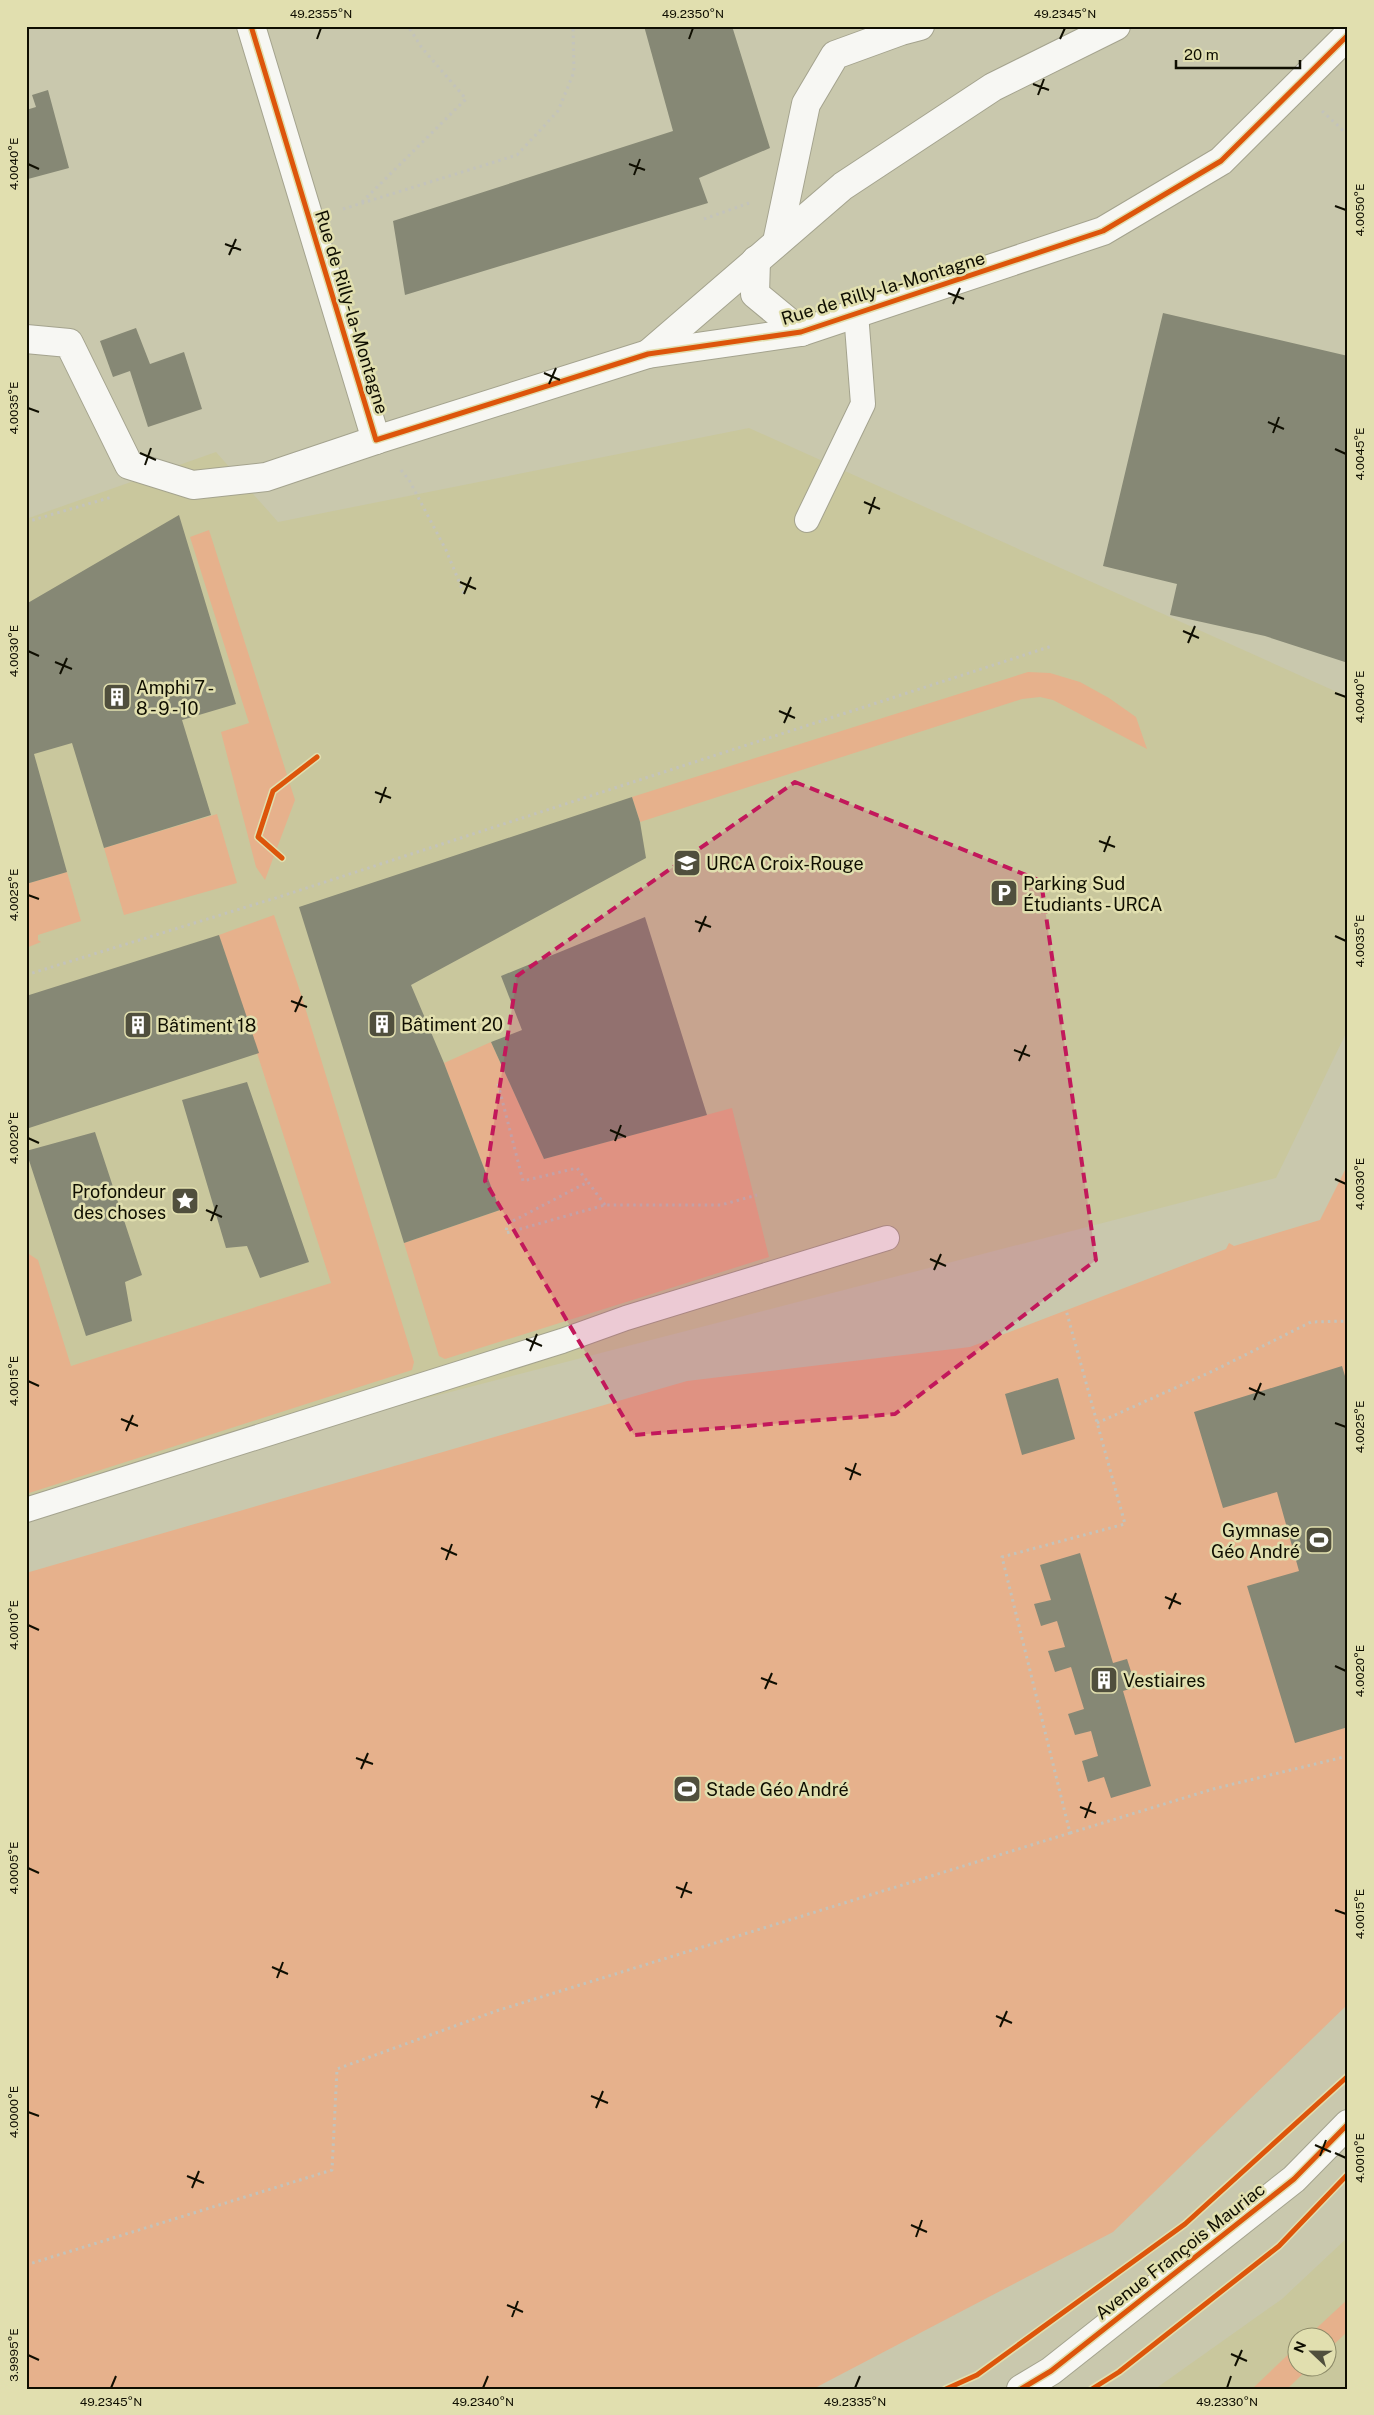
<svg xmlns="http://www.w3.org/2000/svg" width="1374" height="2415" viewBox="0 0 1374 2415" font-family="'Public Sans',sans-serif">
  <style>
    .built { fill: #c9c79d; fill-rule: evenodd }
    .green { fill: #e6b18c }
    .building { fill: #868875 }
    .lines { fill: none; stroke-linecap: round; stroke-linejoin: round }
    .lane-casing { stroke: #a4a38e; stroke-width: 26 }
    .street-casing { stroke: #a4a38e; stroke-width: 30 }
    .secondary-casing { stroke: #a4a38e; stroke-width: 30 }
    .path { stroke: #c3c3bb; stroke-width: 3; stroke-dasharray: 2.5 4; stroke-linecap: butt }
    .lane { stroke: #f7f7f3; stroke-width: 24 }
    .street { stroke: #f7f7f3; stroke-width: 28 }
    .secondary { stroke: #f7f7f3; stroke-width: 28 }
    .cycleway-casing { stroke: #e1dfaf; stroke-width: 8 }
    .cycleway { stroke: #dd550b; stroke-width: 5 }
    .marked { fill: #c2185b; fill-opacity: 0.2; stroke: #c2185b; stroke-width: 4; stroke-dasharray: 10 6; stroke-linejoin: round }
    .ticks { fill: none; stroke: #0f0e01; stroke-width: 2 }
    .labels { text-anchor: middle; dominant-baseline: central; stroke-width: 5; stroke-linejoin: round; paint-order: stroke }
    .street-label { font-size: 18px; fill: #0f0e01; stroke: #e1dfaf }
    .poi-label { font-size: 18px; fill: #0f0e01; stroke: #e1dfaf; text-anchor: start }
    .neatline { fill: none; stroke: #0f0e01; stroke-width: 2 }
    .ticks-label { font-size: 12px; text-anchor: middle; fill: #0f0e01 }
  </style>
  <rect width="100%" height="100%" fill="#c9c8ad"/>
  <!-- built -->
  <g class="built">
    <polygon points="749,428 1348,697 1348,1029 1276,1178 26,1502 26,519 216,452 278,522"/>
    <path d="M1348,2237V2389H1155L1282,2299ZM1296,2338H1326V2368H1296Z"/>
  </g>
  <!-- green -->
  <g class="green">
    <polygon points="209,530 295,800 265,880 256,867 221,732 249,723 190,537"/>
    <polygon points="1028,672 1050,673 1080,682 1109,698 1136,717 1147,749 1053,700 1040,697 1022,699 640,822 632,797"/>
    <polygon points="217,814 237,883 124,915 104,848"/>
    <polygon points="67,872 81,921 38,935 38,940 41,942 26,948 26,884"/>
    <polygon points="274,915 300,991 414,1362 412,1370 26,1494 26,1252 38,1260 71,1366 331,1283 219,935"/>
    <polygon points="491,1042 544,1159 732,1108 769,1257 445,1359 439,1356 404,1243 500,1210 444,1063"/>
    <polygon points="1348,1164 1348,2004 1113,2232 813,2389 26,2389 26,1573 687,1381 970,1347 1226,1249 1229,1243 1234,1246 1320,1220"/>
    <polygon points="1348,2299 1348,2331 1327,2351 1326,2338 1307,2337"/>
    <polygon points="1296,2347 1296,2368 1309,2368 1287,2389 1252,2389"/>
  </g>
  <!-- building -->
  <g class="building">
    <polygon points="644,26 732,26 770,148 699,178 708,203 405,295 393,221 673,131"/>
    <polygon points="48,90 69,168 28,179 26,171 26,110 36,107 32,95"/>
    <polygon points="1163,313 1348,356 1348,663 1265,636 1170,615 1177,584 1103,566"/>
    <polygon points="136,328 150,364 184,352 202,409 148,427 130,371 113,377 100,341"/>
    <polygon points="179,515 236,704 182,720 211,815 104,848 72,743 34,754 67,872 26,884 26,604"/>
    <polygon points="632,797 640,822 646,858 411,985 444,1063 500,1210 404,1243 299,907"/>
    <polygon points="645,917 707,1115 544,1159 491,1042 522,1030 501,976"/>
    <polygon points="219,935 259,1053 26,1129 26,996"/>
    <polygon points="247,1082 309,1262 260,1278 247,1246 226,1248 182,1100"/>
    <polygon points="95,1132 142,1275 125,1282 132,1321 86,1336 26,1151"/>
    <polygon points="1342,1366 1348,1386 1348,1727 1295,1743 1247,1586 1299,1571 1277,1492 1223,1508 1194,1412"/>
    <polygon points="1058,1378 1075,1439 1022,1455 1005,1394"/>
    <polygon points="1080,1553 1113,1663 1127,1659 1136,1687 1123,1691 1151,1786 1111,1798 1104,1777 1088,1782 1082,1761 1098,1756 1091,1731 1075,1735 1068,1714 1084,1709 1071,1667 1055,1672 1048,1651 1065,1647 1057,1621 1041,1626 1034,1604 1051,1600 1040,1565"/>
  </g>
  <g class="lines">
    <defs>
      <g id="lane">
        <polyline points="807,520 863,404 856,313"/>
        <polyline points="26,1510 562,1341 626,1318 887,1238"/>
      </g>
      <g id="street">
        <polyline points="251,26 376,440 648,354 801,332 1103,231 1221,161 1348,35"/>
        <polyline points="777,242 806,104 835,55 901,31 920,26"/>
        <polyline points="756,260 755,294 801,332"/>
        <polyline points="26,339 69,343 129,465 193,485 266,477 376,440"/>
        <polyline points="648,354 843,186 993,87 1116,26"/>
      </g>
      <polyline id="secondary" points="1021,2389 1051,2371 1294,2179 1348,2124"/>
    </defs>
    <!-- lane casing -->
    <use href="#lane" class="lane-casing"/>
    <!-- street casing -->
    <use href="#street" class="street-casing"/>
    <!-- secondary casing -->
    <use href="#secondary" class="secondary-casing"/>
    <!-- path -->
    <g class="path">
      <polyline points="1322,111 1348,135"/>
      <polyline points="362,202 466,99 422,48 408,26"/>
      <polyline points="343,209 517,155 558,111 574,72 573,26"/>
      <polyline points="704,219 749,203"/>
      <polyline points="401,470 409,480 446,550 465,596"/>
      <polyline points="26,522 112,497"/>
      <polyline points="26,975 282,896 1052,646"/>
      <polyline points="498,1084 523,1181 577,1168 588,1182"/>
      <polyline points="605,1205 588,1182 507,1224 506,1233 605,1205 721,1205 757,1195"/>
      <polyline points="1097,1423 1213,1371 1311,1322 1348,1321"/>
      <polyline points="1070,1833 1213,1789 1348,1756"/>
      <polyline points="26,2265 332,2170 337,2069 496,2011 1070,1833 1002,1557 1125,1524 1066,1310"/>
    </g>
    <!-- lane -->
    <use href="#lane" class="lane"/>
    <!-- street -->
    <use href="#street" class="street"/>
    <!-- secondary -->
    <use href="#secondary" class="secondary"/>
    <defs>
      <g id="cycleway">
        <polyline points="251,26 376,440 648,354 801,332 1103,231 1221,161 1348,35"/>
        <polyline points="282,858 258,837 273,791 317,757"/>
        <polyline points="946,2389 977,2375 1185,2224 1348,2076"/>
        <polyline points="1021,2389 1051,2371 1294,2179 1348,2124"/>
        <polyline points="1092,2389 1119,2372 1279,2246 1348,2174"/>
      </g>
    </defs>
    <!-- cycleway casing -->
    <use href="#cycleway" class="cycleway-casing"/>
    <!-- cycleway -->
    <use href="#cycleway" class="cycleway"/>
  </g>
  <!-- marked area -->
  <path class="marked" d="M795,782L1041,881L1096,1260L895,1414L634,1435L485,1181L517,976Z"/>
  <!-- ticks -->
  <path class="ticks" d="M317,39L321,28M689,39L693,28M1060,39L1065,28M1033,84L1049,90M1038,95L1044,79M28,164L39,169M629,164L645,170M634,175L640,159M1335,206L1346,210M225,244L241,250M229,255L236,239M948,293L964,299M953,304L960,288M544,373L560,380M549,384L556,368M28,408L39,412M1268,422L1284,429M1273,433L1279,417M1335,449L1346,454M140,453L156,460M145,465L151,448M864,502L880,509M869,514L875,497M460,582L476,589M464,594L471,577M1183,631L1199,638M1188,643L1195,626M28,651L39,656M55,662L72,669M60,674L67,658M1335,693L1346,697M779,711L795,718M784,723L791,707M375,792L391,798M380,803L386,787M1099,841L1115,847M1104,852L1110,836M28,895L39,899M695,921L711,927M699,932L706,916M1335,936L1346,941M291,1001L307,1007M295,1012L302,996M1014,1050L1030,1056M1019,1061L1026,1045M610,1130L626,1137M28,1138L39,1143M615,1141L621,1125M1335,1179L1346,1184M206,1210L222,1217M211,1221L217,1205M930,1259L946,1266M934,1270L941,1254M526,1339L542,1346M530,1351L537,1334M28,1381L39,1386M1249,1388L1265,1395M1254,1400L1261,1383M121,1419L138,1426M1335,1423L1346,1427M126,1431L133,1415M845,1468L861,1475M850,1480L856,1463M441,1548L457,1555M446,1560L452,1544M1165,1597L1181,1604M1169,1609L1176,1593M28,1625L39,1630M1335,1666L1346,1671M761,1678L777,1684M765,1689L772,1673M356,1758L373,1764M361,1769L368,1753M1080,1807L1096,1813M1085,1818L1091,1802M28,1868L39,1873M676,1887L692,1893M681,1898L687,1882M1335,1910L1346,1914M272,1967L288,1974M277,1978L283,1962M996,2016L1012,2023M1000,2027L1007,2011M591,2096L608,2103M596,2108L603,2091M28,2112L39,2116M1315,2145L1331,2152M1335,2153L1346,2158M1320,2156L1326,2140M187,2176L204,2183M192,2188L199,2171M911,2225L927,2232M916,2237L922,2220M507,2305L523,2312M512,2317L518,2301M1231,2354L1247,2361M28,2355L39,2360M1235,2366L1242,2350M111,2388L116,2376M483,2388L488,2376M855,2388L860,2376M1227,2388L1231,2376"/>
  <!-- icons -->
  <defs>
    <symbol id="building-square" viewBox="-11 -11 22 22"><rect x="-9" y="-9" width="18" height="18" rx="4" fill="#504f3d" stroke="#e1dfaf"/><path d="M-4-6H4V6H1V3H-1V6H-4ZM-2.5-4.3h1.7v1.8h-1.7ZM.8-4.3h1.7v1.8H.8ZM-2.5-1h1.7V.8h-1.7ZM.8-1h1.7V.8H.8Z" fill="#fff"/></symbol>
    <symbol id="university-square" viewBox="-11 -11 22 22"><rect x="-9" y="-9" width="18" height="18" rx="4" fill="#504f3d" stroke="#e1dfaf"/><path d="M0-5L7-2L0 1L-7-2ZM-4 1L0 2.5L4 1V4Q0 6-4 4Z" fill="#fff"/></symbol>
    <symbol id="parking-square" viewBox="-11 -11 22 22"><rect x="-9" y="-9" width="18" height="18" rx="4" fill="#504f3d" stroke="#e1dfaf"/><path d="M-3.5-5.5H1a3.5 3.5 0 0 1 0 7H-1V5.5H-3.5ZM-1-3.4V-.6H.8a1.4 1.4 0 0 0 0-2.8Z" fill="#fff"/></symbol>
    <symbol id="sight-square" viewBox="-11 -11 22 22"><rect x="-9" y="-9" width="18" height="18" rx="4" fill="#504f3d" stroke="#e1dfaf"/><path d="M0-6L1.8-2.2L6-1.7L2.9 1.2L3.7 5.4L0 3.3L-3.7 5.4L-2.9 1.2L-6-1.7L-1.8-2.2Z" fill="#fff"/></symbol>
    <symbol id="stadium-square" viewBox="-11 -11 22 22"><rect x="-9" y="-9" width="18" height="18" rx="4" fill="#504f3d" stroke="#e1dfaf"/><path d="M0-5a6.5 5 0 1 0 0 10a6.5 5 0 1 0 0-10ZM-3.5-1.8h7v3.6h-7Z" fill="#fff"/></symbol>
  </defs>
  <g fill-rule="evenodd">
    <use href="#building-square" x="101" y="681" width="32" height="32"/>
    <use href="#university-square" x="671" y="847" width="32" height="32"/>
    <use href="#parking-square" x="988" y="877" width="32" height="32"/>
    <use href="#building-square" x="366" y="1008" width="32" height="32"/>
    <use href="#building-square" x="122" y="1009" width="32" height="32"/>
    <use href="#sight-square" x="169" y="1185" width="32" height="32"/>
    <use href="#stadium-square" x="1303" y="1524" width="32" height="32"/>
    <use href="#building-square" x="1088" y="1664" width="32" height="32"/>
    <use href="#stadium-square" x="671" y="1773" width="32" height="32"/>
  </g>
  <g class="labels">
    <!-- street labels -->
    <g class="street-label">
      <text transform="translate(883 288) rotate(-17)">Rue de Rilly-la-Montagne</text>
      <text transform="translate(352 312) rotate(73)">Rue de Rilly-la-Montagne</text>
      <text transform="translate(1180 2251) rotate(-38)">Avenue François Mauriac</text>
    </g>
    <!-- poi labels -->
    <g class="poi-label">
      <text x="136" y="687">Amphi 7 -<tspan x="136" dy="21">8 - 9 - 10</tspan></text>
      <text x="706" y="863">URCA Croix-Rouge</text>
      <text x="1023" y="883">Parking Sud<tspan x="1023" dy="21">Étudiants - URCA</tspan></text>
      <text x="401" y="1024">Bâtiment 20</text>
      <text x="157" y="1025">Bâtiment 18</text>
      <text x="166" y="1191" text-anchor="end">Profondeur<tspan x="166" dy="21">des choses</tspan></text>
      <text x="1300" y="1530" text-anchor="end">Gymnase<tspan x="1300" dy="21">Géo André</tspan></text>
      <text x="1123" y="1680">Vestiaires</text>
      <text x="706" y="1789">Stade Géo André</text>
    </g>
  </g>
  <!-- border -->
  <rect width="1374" height="2415" fill="none" stroke="#e1dfaf" stroke-width="55"/>
  <!-- north arrow -->
  <g transform="translate(1312 2352) rotate(292)"><circle r="24" fill="#e1dfaf" stroke="#8d8b69"/>
  <path d="M0-4L9 19L0 12L-9 19Z" fill="#504f3d"/>
  <text y="-8" font-size="14" font-weight="bold" text-anchor="middle" fill="#0f0e01">N</text>
  </g>
  <!-- scale -->
  <path d="M1176 60v8h124v-8" fill="none" stroke="#0f0e01" stroke-width="2.5"/>
  <text x="1184" y="60" font-size="15" fill="#0f0e01" stroke="#e1dfaf" stroke-width="4" paint-order="stroke">20 m</text>
  <rect x="28" y="28" width="1318" height="2360" class="neatline"/>
  <g class="ticks-label">
    <text x="321" y="18">49.2355°N</text>
    <text x="693" y="18">49.2350°N</text>
    <text x="1065" y="18">49.2345°N</text>
    <text transform="translate(14 164) rotate(-90)" y="4">4.0040°E</text>
    <text transform="translate(1360 210) rotate(-90)" y="4">4.0050°E</text>
    <text transform="translate(14 408) rotate(-90)" y="4">4.0035°E</text>
    <text transform="translate(1360 454) rotate(-90)" y="4">4.0045°E</text>
    <text transform="translate(14 651) rotate(-90)" y="4">4.0030°E</text>
    <text transform="translate(1360 697) rotate(-90)" y="4">4.0040°E</text>
    <text transform="translate(14 895) rotate(-90)" y="4">4.0025°E</text>
    <text transform="translate(1360 941) rotate(-90)" y="4">4.0035°E</text>
    <text transform="translate(14 1138) rotate(-90)" y="4">4.0020°E</text>
    <text transform="translate(1360 1184) rotate(-90)" y="4">4.0030°E</text>
    <text transform="translate(14 1381) rotate(-90)" y="4">4.0015°E</text>
    <text transform="translate(1360 1427) rotate(-90)" y="4">4.0025°E</text>
    <text transform="translate(14 1625) rotate(-90)" y="4">4.0010°E</text>
    <text transform="translate(1360 1671) rotate(-90)" y="4">4.0020°E</text>
    <text transform="translate(14 1868) rotate(-90)" y="4">4.0005°E</text>
    <text transform="translate(1360 1914) rotate(-90)" y="4">4.0015°E</text>
    <text transform="translate(14 2112) rotate(-90)" y="4">4.0000°E</text>
    <text transform="translate(1360 2158) rotate(-90)" y="4">4.0010°E</text>
    <text transform="translate(14 2355) rotate(-90)" y="4">3.9995°E</text>
    <text x="111" y="2406">49.2345°N</text>
    <text x="483" y="2406">49.2340°N</text>
    <text x="855" y="2406">49.2335°N</text>
    <text x="1227" y="2406">49.2330°N</text>
  </g>
</svg>
